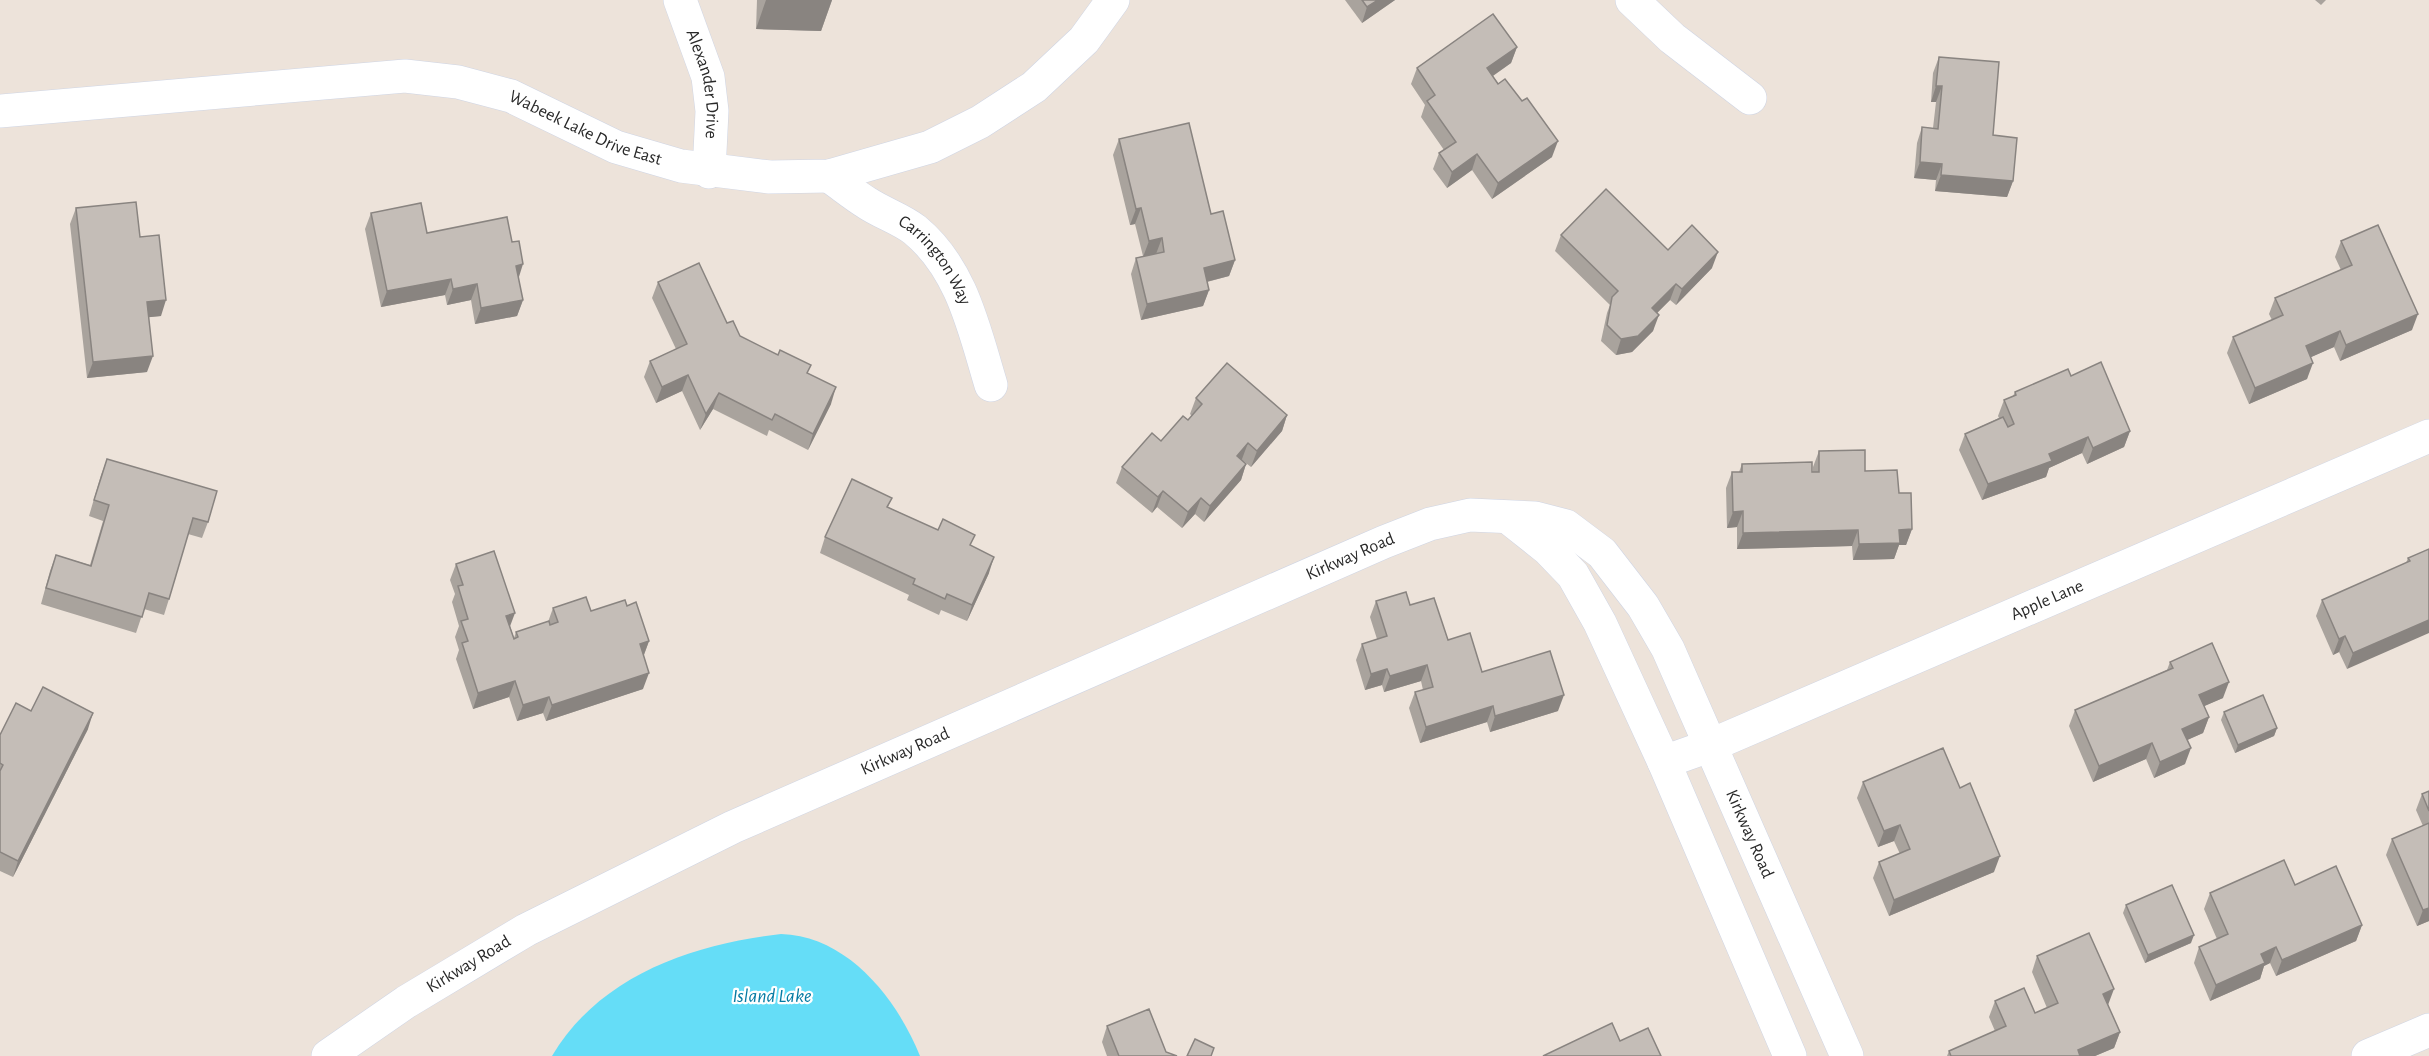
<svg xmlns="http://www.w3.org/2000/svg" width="2429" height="1056" viewBox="0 0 2429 1056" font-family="'Alegreya Sans',sans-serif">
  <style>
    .water { fill: #65ddf7 }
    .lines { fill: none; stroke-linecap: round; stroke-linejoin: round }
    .minor-casing { stroke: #cfd5e4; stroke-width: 34 }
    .minor { stroke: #fff; stroke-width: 33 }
    .wall { fill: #a9a39d }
    .shaded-wall { fill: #898480 }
    .building { fill: #c4bdb7; stroke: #898480; stroke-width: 1.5 }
    .labels { text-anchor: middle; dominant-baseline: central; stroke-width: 4.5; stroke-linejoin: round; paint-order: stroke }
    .street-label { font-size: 18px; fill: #292929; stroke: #fff }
    .water-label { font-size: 20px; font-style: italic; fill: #047aa3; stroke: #fff }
  </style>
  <rect width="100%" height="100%" fill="#ede3da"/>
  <!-- water -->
  <path class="water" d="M781,934C848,936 897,999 920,1056H552C600,975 693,944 781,934Z"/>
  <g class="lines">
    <defs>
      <g id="minor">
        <path id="s1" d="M680,0L708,77L712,111L709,172"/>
        <polyline points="1632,0 1672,38 1750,98"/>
        <path id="s2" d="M0,111L405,76L458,82L511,96L616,147L681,166L770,177L829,176L930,147L980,122L1034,87L1084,40L1113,0"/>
        <path id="s3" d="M829,176C842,185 854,195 867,203C882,213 901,219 915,230C962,269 974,329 991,385"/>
        <polyline points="1509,518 1548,549 1573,575 1600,623 1664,762 1790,1056"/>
        <path id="s4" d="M1664,762L1709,746L2429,436"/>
        <path id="s5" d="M328,1056L406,1002L526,930L733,827L1384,542L1430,524L1470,515L1535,518L1566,526L1602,553L1643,606L1668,649L1847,1056"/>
        <polyline points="2368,1056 2429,1030"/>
      </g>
    </defs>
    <!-- minor casing -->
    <use href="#minor" class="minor-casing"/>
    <!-- minor -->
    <use href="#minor" class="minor"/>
  </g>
  <!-- wall -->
  <g class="wall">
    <polygon points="757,0 832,0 821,31 756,29"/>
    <polygon points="1345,0 1395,0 1362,23"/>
    <polygon points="2315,0 2326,0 2321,5"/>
    <polygon points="1517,47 1511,63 1493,76 1552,157 1492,199 1472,170 1447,188 1433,169 1439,153 1444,150 1421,117 1425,105 1411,84 1417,68"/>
    <polygon points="1939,57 1993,135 2013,181 2007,197 1935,191 1936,180 1914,178 1917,143 1922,127 1933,128 1936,102 1931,102 1933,73"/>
    <polygon points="1119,139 1211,214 1235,260 1229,276 1207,282 1209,290 1203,306 1141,320 1131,274 1136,258 1143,256 1135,224 1130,225 1113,155"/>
    <polygon points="76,208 140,237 161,316 149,317 147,372 87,378 70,224"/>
    <polygon points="371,213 427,233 518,278 523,300 517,316 475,324 471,300 447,305 445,295 381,307 365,229"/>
    <polygon points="1561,235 1668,250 1712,268 1676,305 1670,300 1657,313 1653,331 1632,352 1616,355 1601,341 1607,313 1610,305 1555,251"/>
    <polygon points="2341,241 2412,330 2340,361 2334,347 2311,357 2307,379 2249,404 2227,353 2233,337 2272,320 2269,314 2275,298 2341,270 2335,257"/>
    <polygon points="658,282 727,323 740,336 808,373 831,404 808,450 769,430 767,436 713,409 700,430 682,391 656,403 644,377 650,361 676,349 652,298"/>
    <polygon points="2071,376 2130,431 2124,447 2087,464 2082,453 2049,468 2046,477 1982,500 1959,450 1965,434 1999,418 1998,416 2004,400 2013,396 2015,392"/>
    <polygon points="1196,398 1287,415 1282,431 1251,467 1242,460 1246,464 1241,480 1204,522 1195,514 1182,528 1157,507 1152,513 1116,483 1122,467 1161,441 1188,420 1192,416 1190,414"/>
    <polygon points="1819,451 1865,471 1899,493 1912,529 1906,545 1899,545 1894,559 1853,560 1852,546 1737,549 1737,527 1727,528 1726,488 1732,472 1739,472 1742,464 1813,472 1813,467"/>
    <polygon points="107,459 208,522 202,538 188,534 169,599 164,615 144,609 136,633 41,604 50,571 56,555 90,565 103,521 89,516 101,475"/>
    <polygon points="892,498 888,507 971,546 989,573 967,621 941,610 939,615 907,600 909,595 820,553 825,537"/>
    <polygon points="2429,549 2347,669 2339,652 2333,655 2316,616 2322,600 2406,563 2408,558"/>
    <polygon points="456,564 510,626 514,638 516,632 548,622 553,608 591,611 627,606 649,641 644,655 643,689 546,721 543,713 517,721 509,697 473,709 456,659 459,650 455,637 459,626 452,602 455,594 450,580"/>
    <polygon points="1376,601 1410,605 1482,672 1558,711 1490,732 1487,722 1420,743 1409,708 1415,692 1423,690 1421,681 1384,692 1382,685 1365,690 1356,660 1362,644 1377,639 1370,617"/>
    <polygon points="2170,662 2223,698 2204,706 2209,717 2203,733 2187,740 2185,764 2154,778 2146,759 2093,782 2069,726 2075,710 2167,670"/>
    <polygon points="31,711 88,729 13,877 0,871 0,735"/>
    <polygon points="2224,712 2277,728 2274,736 2235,753 2221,720"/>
    <polygon points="1863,782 1994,872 1889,916 1873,878 1879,862 1900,854 1894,841 1878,847 1857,798"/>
    <polygon points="2429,791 2429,921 2417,926 2386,855 2392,839 2423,826 2416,810 2422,794"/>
    <polygon points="2295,885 2362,925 2356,941 2276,976 2270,963 2264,966 2260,979 2210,1001 2194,963 2199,947 2217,939 2204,909 2210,893"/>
    <polygon points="2126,905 2191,943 2145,963 2123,913"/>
    <polygon points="2037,956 2108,1005 2120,1032 2114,1048 2095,1056 1947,1056 1949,1051 1995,1031 1989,1017 1995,1001 2035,1013 2047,1008 2032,972"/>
    <polygon points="1107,1026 1166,1052 1177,1056 1107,1056 1102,1042"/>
  </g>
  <!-- shaded-wall -->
  <g class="shaded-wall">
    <polygon points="766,0 832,0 821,31 756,29"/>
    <polygon points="1378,0 1395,0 1362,23 1367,7"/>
    <polygon points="1517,47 1511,63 1481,84 1487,68"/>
    <polygon points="1936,86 1942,86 1936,102 1931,102"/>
    <polygon points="1558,141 1552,157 1492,199 1498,183"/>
    <polygon points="1477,154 1472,170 1447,188 1452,172"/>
    <polygon points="1920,162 1942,164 1936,180 1914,178"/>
    <polygon points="1941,175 2013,181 2007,197 1935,191"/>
    <polygon points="1141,208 1135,224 1130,225 1136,209"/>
    <polygon points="1162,238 1156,254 1143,257 1149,241"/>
    <polygon points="1718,252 1712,268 1676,305 1682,289"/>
    <polygon points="1235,260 1229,276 1198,284 1204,268"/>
    <polygon points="523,264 518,280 516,266"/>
    <polygon points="451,279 445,295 381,307 387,291"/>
    <polygon points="477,284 471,300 447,305 453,289"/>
    <polygon points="1676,284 1670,300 1646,324 1652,308"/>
    <polygon points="1209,290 1203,306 1141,320 1147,304"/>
    <polygon points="166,300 161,316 141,318 147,302"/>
    <polygon points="523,300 517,316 475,324 481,308"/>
    <polygon points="2418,314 2412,330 2340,361 2346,345"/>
    <polygon points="1659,315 1653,331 1632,352 1616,355 1621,339"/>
    <polygon points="2340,331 2334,347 2300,362 2306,346"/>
    <polygon points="153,356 147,372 87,378 93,362"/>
    <polygon points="2313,363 2307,379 2249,404 2255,388"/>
    <polygon points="688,375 682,391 656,403 662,387"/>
    <polygon points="836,387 831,404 808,450 813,434"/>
    <polygon points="719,393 713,409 700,430 706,414"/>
    <polygon points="1287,415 1282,431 1251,467 1257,451"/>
    <polygon points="2130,431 2124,447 2087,464 2093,448"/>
    <polygon points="2088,437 2082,453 2049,468 2046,477 1982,500 1988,484 2049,454"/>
    <polygon points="1248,443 1242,459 1231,472 1237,456"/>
    <polygon points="1246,464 1241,480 1204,522 1210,506"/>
    <polygon points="1163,491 1157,507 1152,513 1158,497"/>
    <polygon points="1201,498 1195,514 1182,528 1188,512"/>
    <polygon points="1743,511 1737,527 1727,528 1733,512"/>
    <polygon points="1912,529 1906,545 1899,545 1894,559 1853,560 1859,544 1899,530"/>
    <polygon points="1858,530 1852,546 1737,549 1743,533"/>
    <polygon points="994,557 989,573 967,621 972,605"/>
    <polygon points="515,613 509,629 506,616"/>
    <polygon points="2429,617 2429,633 2347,669 2353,653"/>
    <polygon points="2345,636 2339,652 2333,655 2339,639"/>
    <polygon points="649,641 643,657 640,644"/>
    <polygon points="1427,665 1421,681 1384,692 1390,676"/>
    <polygon points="1387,669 1382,685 1365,690 1371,674"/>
    <polygon points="649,673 643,689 546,721 552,705"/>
    <polygon points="515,681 509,697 473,709 478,693"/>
    <polygon points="2229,682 2223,698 2193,711 2199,695"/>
    <polygon points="1564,695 1558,711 1490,732 1495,716"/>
    <polygon points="549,697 543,713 517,721 523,705"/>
    <polygon points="1493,706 1487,722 1420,743 1426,727"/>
    <polygon points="93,713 88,729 13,877 18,861"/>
    <polygon points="2209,717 2203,733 2176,745 2182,729"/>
    <polygon points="2277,728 2274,736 2235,753 2238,745"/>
    <polygon points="2152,743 2146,759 2093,782 2099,766"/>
    <polygon points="2191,748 2185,764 2154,778 2160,762"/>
    <polygon points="1900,825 1894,841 1878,847 1884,831"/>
    <polygon points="2000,856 1994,872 1889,916 1894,900"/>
    <polygon points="2429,908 2429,921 2417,926 2423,910"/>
    <polygon points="2362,925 2356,941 2276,976 2282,960"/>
    <polygon points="2194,935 2191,943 2145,963 2148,955"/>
    <polygon points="2276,947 2270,963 2264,966 2260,979 2210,1001 2216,985 2261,954"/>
    <polygon points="2114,989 2108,1005 2103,994"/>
    <polygon points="2120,1032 2114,1048 2095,1056 2075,1056 2078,1050"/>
  </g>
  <!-- building -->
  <g class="building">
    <polygon points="1362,0 1378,0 1367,7"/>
    <polygon points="1493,14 1517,47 1487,68 1498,84 1505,79 1522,101 1527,98 1558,141 1498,183 1477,154 1452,172 1439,153 1456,142 1427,101 1435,95 1417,68"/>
    <polygon points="1939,57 1999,62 1993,135 2017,138 2013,181 1941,175 1942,164 1920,162 1922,127 1938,129 1942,86 1936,86"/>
    <polygon points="1189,123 1211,214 1223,211 1235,260 1204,268 1209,290 1147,304 1136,258 1164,252 1162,238 1149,241 1141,208 1136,209 1119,139"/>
    <polygon points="1606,189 1668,250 1692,225 1718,252 1682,289 1676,284 1652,308 1659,315 1638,336 1621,339 1607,325 1612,297 1618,291 1561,235"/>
    <polygon points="136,202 140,237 159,235 166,300 147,302 153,356 93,362 76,208"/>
    <polygon points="421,203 427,233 507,217 512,242 519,241 523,264 516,266 523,300 481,308 477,284 453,289 451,279 387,291 371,213"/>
    <polygon points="2378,225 2418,314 2346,345 2340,331 2306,346 2313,363 2255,388 2233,337 2283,315 2275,298 2352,265 2341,241"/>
    <polygon points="699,263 727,323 733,321 740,336 778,355 780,350 811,365 807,373 836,387 813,434 775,414 772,420 719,393 706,414 688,375 662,387 650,361 687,344 658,282"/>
    <polygon points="2101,362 2130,431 2093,448 2088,437 2049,454 2052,461 1988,484 1965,434 2003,417 2008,427 2014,424 2004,400 2016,395 2015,392 2068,369 2071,376"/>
    <polygon points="1227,363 1287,415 1257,451 1248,443 1237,456 1246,464 1210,506 1201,498 1188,512 1163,491 1158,497 1122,467 1152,433 1161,441 1183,416 1188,420 1202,404 1196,398"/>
    <polygon points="1865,450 1865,471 1897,470 1899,493 1911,493 1912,529 1899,530 1900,543 1859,544 1858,530 1743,533 1743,511 1733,512 1732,472 1742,472 1742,464 1812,462 1812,472 1819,472 1819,451"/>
    <polygon points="107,459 217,491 208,522 193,518 169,599 149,593 142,617 46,588 56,555 91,566 109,505 94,500"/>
    <polygon points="852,479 892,498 887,507 938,530 943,519 975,535 970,545 994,557 972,605 947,594 945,599 913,584 915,579 825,537"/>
    <polygon points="2429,549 2429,620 2353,653 2345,636 2339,639 2322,600 2410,561 2408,558"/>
    <polygon points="494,551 515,613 506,616 514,639 518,637 516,632 549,621 550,625 558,622 553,608 586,597 591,611 625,600 627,606 636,602 649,641 640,644 649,673 552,705 549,697 523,705 515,681 478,693 462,643 468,641 461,621 468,619 458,586 463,585 456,564"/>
    <polygon points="1406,592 1410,605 1434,598 1448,640 1470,633 1482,672 1550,651 1564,695 1495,716 1493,706 1426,727 1415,692 1433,687 1427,665 1390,676 1387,669 1371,674 1362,644 1387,636 1376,601"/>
    <polygon points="2212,643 2229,682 2199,695 2209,717 2182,729 2191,748 2160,762 2152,743 2099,766 2075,710 2173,668 2170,662"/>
    <polygon points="43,687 93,713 18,861 0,852 0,771 3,765 0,763 0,735 16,703 31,711"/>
    <polygon points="2263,695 2277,728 2238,745 2224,712"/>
    <polygon points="1943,748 1960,788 1970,783 2000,856 1894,900 1879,862 1910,849 1900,825 1884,831 1863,782"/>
    <polygon points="2429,791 2429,811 2422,794"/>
    <polygon points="2429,823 2429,908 2423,910 2392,839"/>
    <polygon points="2284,860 2295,885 2336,866 2362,925 2282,960 2276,947 2261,954 2265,963 2216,985 2199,947 2228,934 2210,893"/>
    <polygon points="2172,885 2194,935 2148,955 2126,905"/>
    <polygon points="2089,933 2114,989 2103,994 2120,1032 2078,1050 2080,1056 1951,1056 1949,1051 2006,1026 1995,1001 2024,988 2035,1013 2058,1003 2037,956"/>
    <polygon points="1149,1009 1166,1052 1177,1056 1119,1056 1107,1026"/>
    <polygon points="1612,1023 1620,1041 1648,1028 1661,1056 1543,1056"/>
    <polygon points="1195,1039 1214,1048 1211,1056 1187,1056"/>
  </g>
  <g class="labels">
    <!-- street labels -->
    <g class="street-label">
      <text stroke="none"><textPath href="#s1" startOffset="88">Alexander Drive</textPath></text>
      <text stroke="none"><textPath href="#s2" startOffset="596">Wabeek Lake Drive East</textPath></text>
      <text stroke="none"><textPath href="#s3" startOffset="138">Carrington Way</textPath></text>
      <text stroke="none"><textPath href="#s5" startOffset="1140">Kirkway Road</textPath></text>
      <text stroke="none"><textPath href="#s4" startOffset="416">Apple Lane</textPath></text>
      <text stroke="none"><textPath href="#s5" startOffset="654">Kirkway Road</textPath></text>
      <text stroke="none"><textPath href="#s5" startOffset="1728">Kirkway Road</textPath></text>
      <text stroke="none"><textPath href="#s5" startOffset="168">Kirkway Road</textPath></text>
    </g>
    <!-- water labels -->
    <g class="water-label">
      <text x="772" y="996">Island Lake</text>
    </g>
  </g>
</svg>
